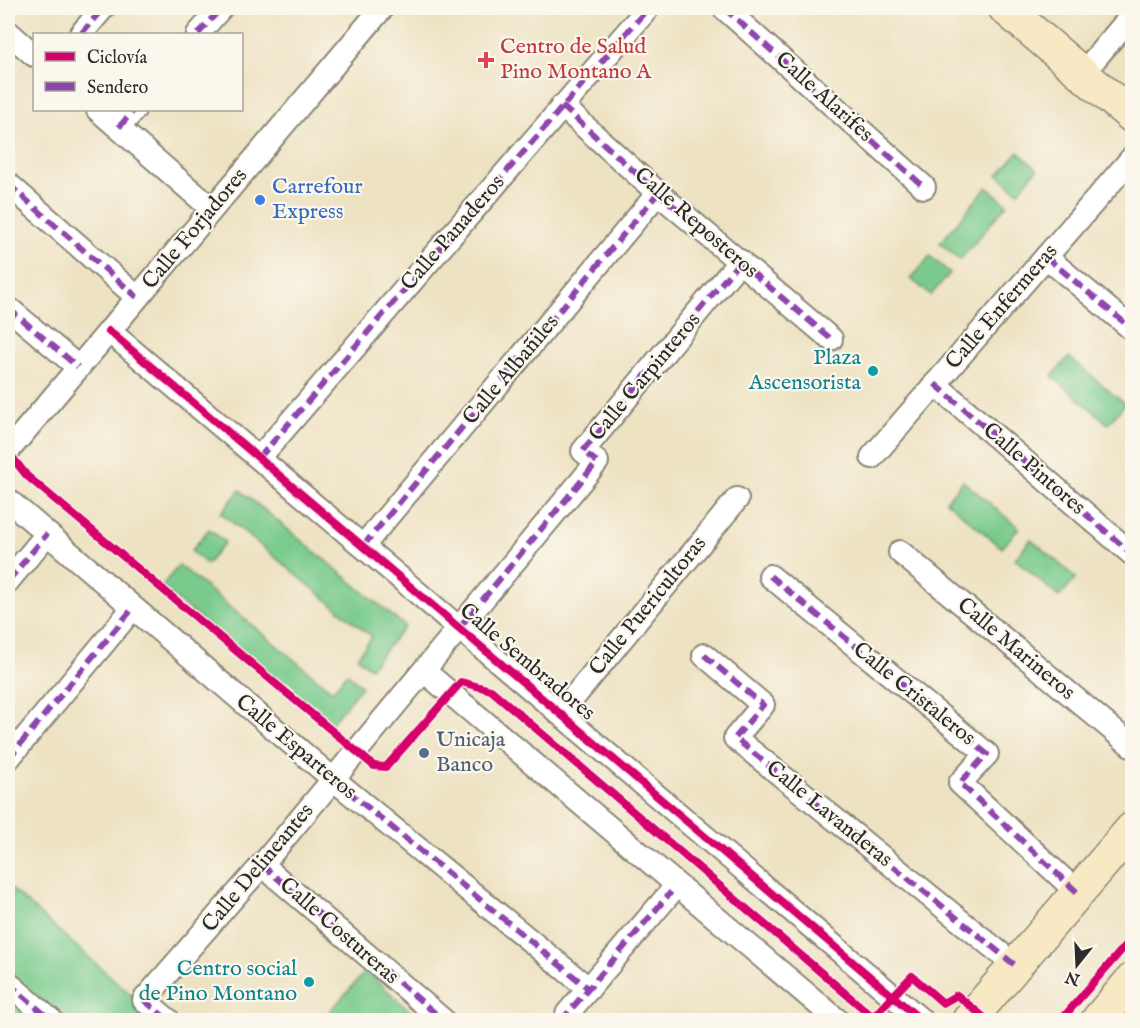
<svg xmlns="http://www.w3.org/2000/svg" width="1140" height="1028" viewBox="0 0 1140 1028" font-family="'IM FELL English',serif">
  <style>
    .green { fill: #79ca8c; stroke: #527a5c; stroke-width: 1.5 }
    .lines { fill: none; stroke-linecap: round; stroke-linejoin: round }
    .street-casing { stroke: #8c8676; stroke-width: 26 }
    .secondary-casing { stroke: #8c8676; stroke-width: 36 }
    .street { stroke: #fff; stroke-width: 22 }
    .secondary { stroke: #f8e8c3; stroke-width: 33 }
    .quiet { stroke: #8e44ad; stroke-width: 6; stroke-dasharray: 12 6; stroke-linecap: butt }
    .cycleway-casing { stroke: #fbf7ec; stroke-width: 11 }
    .cycleway { stroke: #d6006c; stroke-width: 8 }
    .health-dot { fill: #e0444e; stroke: #fbf7ec; stroke-width: 2 }
    .shop-dot { fill: #3f7fe0; stroke: #fbf7ec; stroke-width: 2 }
    .culture-dot { fill: #0f9aa8; stroke: #fbf7ec; stroke-width: 2 }
    .service-dot { fill: #5c6f8a; stroke: #fbf7ec; stroke-width: 2 }
    .labels { text-anchor: middle; dominant-baseline: central; stroke-width: 4.5; stroke-linejoin: round; paint-order: stroke }
    .health-label { font-size: 22px; fill: #be3a42; stroke: #fbf7ec; text-anchor: start }
    .street-label { font-size: 22px; fill: #2b2b2b; stroke: #fbf7ec }
    .shop-label { font-size: 22px; fill: #366cbe; stroke: #fbf7ec; text-anchor: start }
    .culture-label { font-size: 22px; fill: #0d838f; stroke: #fbf7ec; text-anchor: end }
    .service-label { font-size: 22px; fill: #4e5e75; stroke: #fbf7ec; text-anchor: start }
  </style>
  <rect width="100%" height="100%" fill="#fbf7ec"/>
  <filter id="ink" filterUnits="userSpaceOnUse"><feTurbulence type="fractalNoise" baseFrequency=".0167" numOctaves="2"/><feDisplacementMap in="SourceGraphic" scale="12" xChannelSelector="R" yChannelSelector="G"/><feConvolveMatrix kernelMatrix="1 2 1 2 8 2 1 2 1" color-interpolation-filters="sRGB"/></filter>
  <filter id="wash" filterUnits="userSpaceOnUse"><feTurbulence type="fractalNoise" baseFrequency=".008" numOctaves="4" result="noise"/><feDisplacementMap in="SourceGraphic" scale="24" xChannelSelector="R" yChannelSelector="G"/><feGaussianBlur stdDeviation="1.35" result="paint"/><feColorMatrix in="noise" values="0 0 0 0 0 0 0 0 0 0 0 0 0 0 0 0 0 1.4 0 .05"/><feComposite in="paint" operator="in"/></filter>
  <g filter="url(#wash)">
    <rect width="100%" height="100%" fill="#ede2c2"/>
    <!-- green -->
    <g class="green">
      <polygon points="1018,152 1037,169 1018,192 998,175"/>
      <polygon points="987,187 1007,204 960,260 940,243"/>
      <polygon points="930,256 950,273 931,295 911,279"/>
      <polygon points="1069,357 1125,404 1108,424 1052,376"/>
      <polygon points="963,481 1019,528 1002,548 946,501"/>
      <polygon points="240,490 405,626 370,668 357,657 372,637 221,513"/>
      <polygon points="209,529 225,542 207,564 191,551"/>
      <polygon points="1031,539 1076,578 1059,597 1015,559"/>
      <polygon points="179,565 332,691 347,673 362,686 330,725 161,587"/>
      <polygon points="8,886 160,1020 8,1020"/>
      <polygon points="366,971 420,1020 322,1020"/>
    </g>
  </g>
  <g filter="url(#ink)">
    <g class="lines">
      <defs>
        <g id="street">
          <polyline points="724,8 924,187"/>
          <polyline points="8,32 34,55"/>
          <polyline points="81,34 103,8"/>
          <polyline points="198,34 221,8"/>
          <polyline points="1083,73 1132,15"/>
          <polyline points="562,106 658,193 831,339"/>
          <polyline points="98,110 212,209"/>
          <polyline points="119,127 134,110"/>
          <polyline points="8,184 137,297"/>
          <polyline points="1046,257 1132,329"/>
          <polyline points="8,308 78,367"/>
          <polyline points="109,331 921,1020"/>
          <polyline points="935,384 1132,554"/>
          <polyline points="8,451 382,8"/>
          <polyline points="872,457 1132,158"/>
          <polyline points="259,458 648,8"/>
          <polyline points="8,500 333,779 589,989"/>
          <polyline points="363,546 658,193"/>
          <polyline points="900,552 1132,746"/>
          <polyline points="770,576 987,754 960,783 1078,893"/>
          <polyline points="8,581 47,534"/>
          <polyline points="704,655 763,705 735,738 1016,966"/>
          <polyline points="424,671 837,1020"/>
          <polyline points="560,714 737,499"/>
          <polyline points="8,759 133,608"/>
          <polyline points="262,865 443,1020"/>
          <polyline points="8,983 51,1020"/>
          <polyline points="168,1020 144,1000 262,865 597,462 583,451 740,261"/>
          <polyline points="574,1020 567,1014 671,892"/>
        </g>
        <g id="secondary">
          <polyline points="1005,8 1132,116"/>
          <polyline points="969,1020 1132,829"/>
          <polyline points="1098,1020 1132,980"/>
        </g>
      </defs>
      <!-- street casing -->
      <use href="#street" class="street-casing"/>
      <!-- secondary casing -->
      <use href="#secondary" class="secondary-casing"/>
      <!-- street -->
      <use href="#street" class="street"/>
      <!-- secondary -->
      <use href="#secondary" class="secondary"/>
      <!-- quiet -->
      <g class="quiet">
        <polyline points="724,8 924,187"/>
        <polyline points="81,34 103,8"/>
        <polyline points="198,34 221,8"/>
        <polyline points="562,106 658,193 831,339"/>
        <polyline points="119,127 134,110"/>
        <polyline points="8,184 137,297"/>
        <polyline points="1046,257 1132,329"/>
        <polyline points="8,308 78,367"/>
        <polyline points="935,384 1132,554"/>
        <polyline points="259,458 648,8"/>
        <polyline points="363,546 658,193"/>
        <polyline points="770,576 987,754 960,783 1078,893"/>
        <polyline points="8,581 47,534"/>
        <polyline points="459,628 597,462 583,451 740,261"/>
        <polyline points="704,655 763,705 735,738 1016,966"/>
        <polyline points="8,759 133,608"/>
        <polyline points="333,779 589,989"/>
        <polyline points="262,865 443,1020"/>
        <polyline points="8,983 51,1020"/>
        <polyline points="144,1000 168,1020"/>
        <polyline points="574,1020 567,1014 671,892"/>
      </g>
      <defs>
        <g id="cycleway">
          <polyline points="109,331 921,1020"/>
          <polyline points="8,452 27,476 374,766 386,767 461,682 491,690 873,1017 912,976 943,1003 957,995 987,1020"/>
          <polyline points="1061,1020 1132,938"/>
        </g>
      </defs>
      <!-- cycleway casing -->
      <use href="#cycleway" class="cycleway-casing"/>
      <!-- cycleway -->
      <use href="#cycleway" class="cycleway"/>
    </g>
  </g>
  <!-- markers -->
  <path class="health-dot" d="M483 51h6v6h6v6h-6v6h-6v-6h-6v-6h6z"/>
  <circle class="shop-dot" cx="260" cy="200" r="6"/>
  <g class="culture-dot">
    <circle cx="873" cy="371" r="6"/>
    <circle cx="309" cy="982" r="6"/>
  </g>
  <circle class="service-dot" cx="424" cy="753" r="6"/>
  <g class="labels">
    <!-- health labels -->
    <g class="health-label">
      <text x="500" y="47">Centro de Salud<tspan x="500" dy="25">Pino Montano A</tspan></text>
    </g>
    <!-- street labels -->
    <g class="street-label">
      <text transform="translate(824 97) rotate(42)">Calle Alarifes</text>
      <text transform="translate(696 223) rotate(41)">Calle Reposteros</text>
      <text transform="translate(195 229) rotate(-50)">Calle Forjadores</text>
      <text transform="translate(453 233) rotate(-49)">Calle Panaderos</text>
      <text transform="translate(1002 307) rotate(-49)">Calle Enfermeras</text>
      <text transform="translate(511 370) rotate(-50)">Calle Albañiles</text>
      <text transform="translate(645 377) rotate(-50)">Calle Carpinteros</text>
      <text transform="translate(1034 469) rotate(41)">Calle Pintores</text>
      <text transform="translate(648 606) rotate(-51)">Calle Puericultoras</text>
      <text transform="translate(1016 649) rotate(40)">Calle Marineros</text>
      <text transform="translate(527 662) rotate(40)">Calle Sembradores</text>
      <text transform="translate(914 694) rotate(39)">Calle Cristaleros</text>
      <text transform="translate(296 747) rotate(40)">Calle Esparteros</text>
      <text transform="translate(829 814) rotate(39)">Calle Lavanderas</text>
      <text transform="translate(258 868) rotate(-50)">Calle Delineantes</text>
      <text transform="translate(339 931) rotate(41)">Calle Costureras</text>
    </g>
    <!-- shop labels -->
    <g class="shop-label">
      <text x="272" y="187">Carrefour<tspan x="272" dy="25">Express</tspan></text>
    </g>
    <!-- culture labels -->
    <g class="culture-label">
      <text x="861" y="358">Plaza<tspan x="861" dy="25">Ascensorista</tspan></text>
      <text x="297" y="969">Centro social<tspan x="297" dy="25">de Pino Montano</tspan></text>
    </g>
    <!-- service labels -->
    <g class="service-label">
      <text x="436" y="740">Unicaja<tspan x="436" dy="25">Banco</tspan></text>
    </g>
  </g>
  <!-- margin -->
  <rect width="1140" height="1028" fill="none" stroke="#fbf7ec" stroke-width="30"/>
  <!-- legend -->
  <rect x="33" y="33" width="210" height="78" fill="#fbf7ec" stroke="#a8a59f" stroke-width="1.5"/>
  <rect x="45" y="52" width="30" height="9" fill="#d6006c" stroke="#a8a59f" stroke-width="1.5"/>
  <text x="87" y="63" font-size="18" fill="#2b2b2b">Ciclovía</text>
  <rect x="45" y="82" width="30" height="9" fill="#8e44ad" stroke="#a8a59f" stroke-width="1.5"/>
  <text x="87" y="93" font-size="18" fill="#2b2b2b">Sendero</text>
  <!-- north arrow -->
  <g transform="translate(1077 965) rotate(198)" stroke="#fbf7ec" stroke-width="4.5" paint-order="stroke">
  <path d="M0-4.5L10 22L0 15L-10 22Z" fill="#2b2b2b"/>
  <text y="-9" font-size="16" font-weight="bold" text-anchor="middle" fill="#2b2b2b">N</text>
  </g>
</svg>
